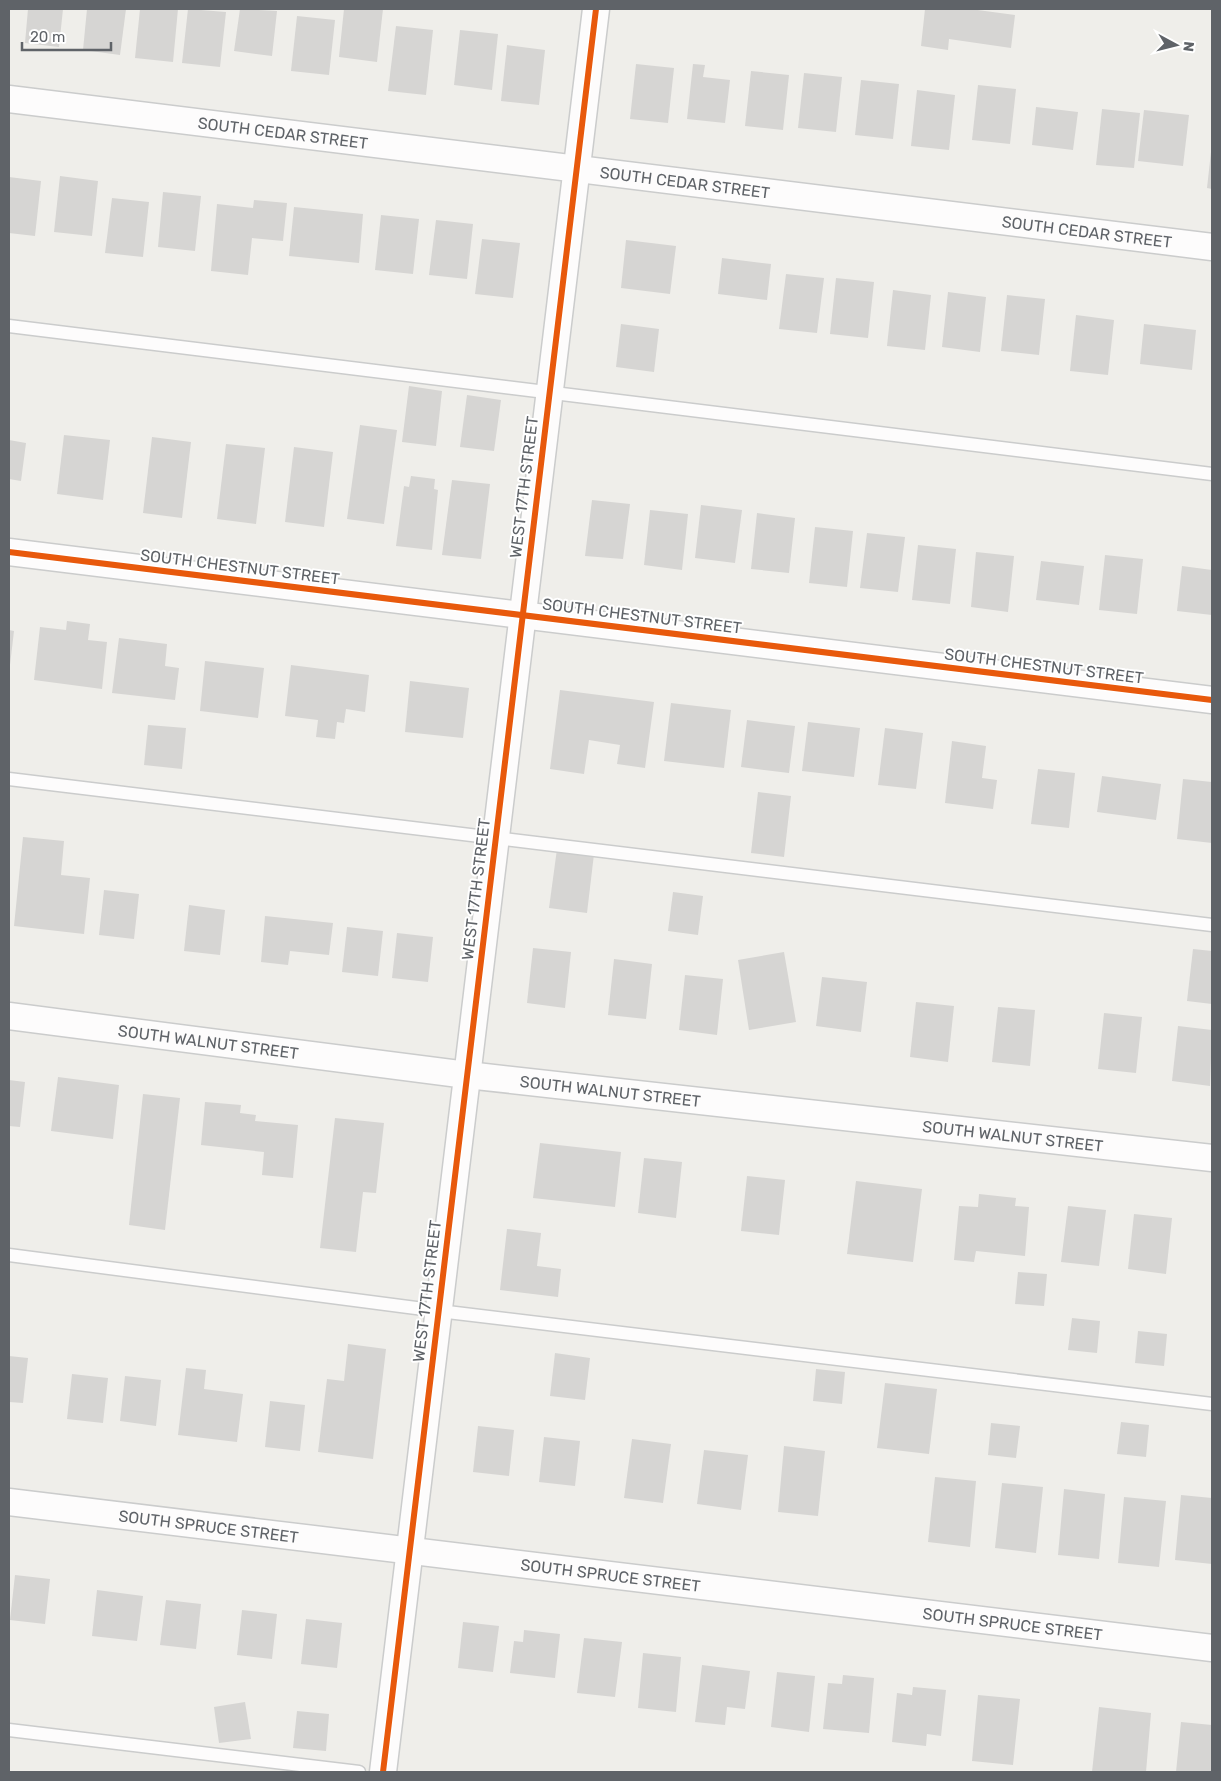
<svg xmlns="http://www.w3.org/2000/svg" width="1221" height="1781" viewBox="0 0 1221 1781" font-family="Rubik,sans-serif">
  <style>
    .building { fill: #d6d5d3 }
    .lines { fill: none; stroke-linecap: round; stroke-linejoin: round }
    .lane-casing { stroke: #cbcccc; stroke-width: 15 }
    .street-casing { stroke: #cbcccc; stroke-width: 29 }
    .lane { stroke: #fdfcfc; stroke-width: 12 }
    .street { stroke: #fdfcfc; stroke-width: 26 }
    .cycleway-casing { stroke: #fff; stroke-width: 9 }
    .cycleway { stroke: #e8590c; stroke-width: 6 }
    .labels { text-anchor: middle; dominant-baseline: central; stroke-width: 4; stroke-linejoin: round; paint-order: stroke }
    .street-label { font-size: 16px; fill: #5f6368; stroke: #fff }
  </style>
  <rect width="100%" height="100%" fill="#efeeea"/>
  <!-- building -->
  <g class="building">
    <polygon points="28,9 63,9 59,47 25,43"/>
    <polygon points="87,9 126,9 120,55 83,50"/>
    <polygon points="140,9 178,9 173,62 135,58"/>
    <polygon points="188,9 226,12 220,67 182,63"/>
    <polygon points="240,9 277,11 272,56 234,51"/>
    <polygon points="344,9 383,9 377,62 339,57"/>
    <polygon points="925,9 970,9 1015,15 1011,48 949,39 948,50 921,46"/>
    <polygon points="297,16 335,20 329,75 291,71"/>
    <polygon points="396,26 433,30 426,95 388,91"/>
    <polygon points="460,30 498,34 492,90 454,85"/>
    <polygon points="507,45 545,50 539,105 501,101"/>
    <polygon points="636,64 674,68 668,123 630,119"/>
    <polygon points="693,64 705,65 703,77 730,80 725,123 687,119"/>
    <polygon points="751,71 789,75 783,130 745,126"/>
    <polygon points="804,73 842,77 836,132 798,128"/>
    <polygon points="861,80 899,84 893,139 855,135"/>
    <polygon points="978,85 1016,89 1010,144 972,140"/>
    <polygon points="917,90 955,95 949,150 911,146"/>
    <polygon points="1036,107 1078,112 1073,150 1032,145"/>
    <polygon points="1102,109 1140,113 1134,168 1096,165"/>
    <polygon points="1144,110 1189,115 1183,166 1138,161"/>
    <polygon points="1211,152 1212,153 1212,189 1207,188"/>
    <polygon points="60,176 98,181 92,236 54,232"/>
    <polygon points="9,177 41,181 35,236 9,233"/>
    <polygon points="163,192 201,196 195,251 158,247"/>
    <polygon points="112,198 149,202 143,257 105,253"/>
    <polygon points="254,200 287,203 283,241 252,238 248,275 211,271 217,204 253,208"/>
    <polygon points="294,207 363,214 359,263 289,256"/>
    <polygon points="381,215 419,219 413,274 375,270"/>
    <polygon points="436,220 473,224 467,279 429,275"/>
    <polygon points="482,239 520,243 513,298 475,294"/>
    <polygon points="626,240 676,246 670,294 621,288"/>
    <polygon points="722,258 771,264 767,300 718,294"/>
    <polygon points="786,274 824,278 817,333 779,329"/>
    <polygon points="836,278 874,282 868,338 830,334"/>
    <polygon points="893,290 931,295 925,350 887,346"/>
    <polygon points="948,292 986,297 980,352 942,347"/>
    <polygon points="1007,295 1045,299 1039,355 1001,351"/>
    <polygon points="1076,315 1114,320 1108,375 1070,371"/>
    <polygon points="621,324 659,329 654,372 616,367"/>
    <polygon points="1144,324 1196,330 1192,370 1140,364"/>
    <polygon points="409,386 442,391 436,446 402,442"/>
    <polygon points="467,395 501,400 494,451 460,447"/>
    <polygon points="360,425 397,430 384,524 347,519"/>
    <polygon points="64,435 110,440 103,500 57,494"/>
    <polygon points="152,437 191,442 182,518 143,513"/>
    <polygon points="9,440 26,443 21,481 9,479"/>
    <polygon points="226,444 265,448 256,524 217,519"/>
    <polygon points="294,447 333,452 324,527 285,522"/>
    <polygon points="411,476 435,479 434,489 438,490 432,550 396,546 404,486 409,487"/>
    <polygon points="452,480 490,484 481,559 442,555"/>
    <polygon points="592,500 630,504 623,559 585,556"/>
    <polygon points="701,505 742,510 735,563 695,558"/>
    <polygon points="650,510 688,514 682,570 644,565"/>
    <polygon points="757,513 795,518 789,573 751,569"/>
    <polygon points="815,527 853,531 847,587 809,583"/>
    <polygon points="867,533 905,537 898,592 860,588"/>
    <polygon points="918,545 956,549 950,604 912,600"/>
    <polygon points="976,552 1014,556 1008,612 971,607"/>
    <polygon points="1105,555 1143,559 1137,614 1099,610"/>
    <polygon points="1041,561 1084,566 1079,605 1036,600"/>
    <polygon points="1182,566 1212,570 1212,615 1177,611"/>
    <polygon points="67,621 90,624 88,640 107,642 102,689 34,680 40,627 66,630"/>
    <polygon points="9,630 14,631 10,665 9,665"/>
    <polygon points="119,638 167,644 165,666 179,668 175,700 112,693"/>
    <polygon points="205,661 264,668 258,718 200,711"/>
    <polygon points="291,665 369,675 365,712 346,709 344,723 337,722 335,739 316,737 318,720 285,716"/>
    <polygon points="410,681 469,688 463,738 405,732"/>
    <polygon points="560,690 654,702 645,768 617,764 620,745 589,740 584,774 550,769"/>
    <polygon points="671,703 731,710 724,768 664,761"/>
    <polygon points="747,720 795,726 789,773 741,767"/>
    <polygon points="808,722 860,728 854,777 802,771"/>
    <polygon points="148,725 186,728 182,769 144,765"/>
    <polygon points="885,728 923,733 916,789 878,785"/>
    <polygon points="952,741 986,746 982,778 997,780 993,809 945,803"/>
    <polygon points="1038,769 1075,773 1069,828 1031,824"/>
    <polygon points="1102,776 1161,784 1156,820 1097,812"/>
    <polygon points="1183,779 1212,782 1212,843 1177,839"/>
    <polygon points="758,792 791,796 784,857 751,853"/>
    <polygon points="23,837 64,841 61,875 90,878 84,934 14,926"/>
    <polygon points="557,849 594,854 587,913 549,908"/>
    <polygon points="104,890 139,894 134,939 99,935"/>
    <polygon points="673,892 703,896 698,935 668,931"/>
    <polygon points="189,905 225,910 220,955 184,951"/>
    <polygon points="265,916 333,923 329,955 290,951 288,965 261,962"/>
    <polygon points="347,927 383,931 378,976 342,972"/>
    <polygon points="397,933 433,937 428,982 392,978"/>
    <polygon points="533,948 571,952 565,1008 527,1003"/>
    <polygon points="1193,949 1212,951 1212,1004 1187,1001"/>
    <polygon points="784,952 796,1022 749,1030 738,960"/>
    <polygon points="614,959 652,964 646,1019 608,1015"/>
    <polygon points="685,975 723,979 717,1035 679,1030"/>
    <polygon points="822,977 867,982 861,1032 816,1026"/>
    <polygon points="916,1002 954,1006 948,1062 910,1057"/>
    <polygon points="998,1007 1035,1010 1030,1066 992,1062"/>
    <polygon points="1104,1013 1142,1017 1136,1073 1098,1069"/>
    <polygon points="1178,1026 1212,1030 1210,1086 1172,1081"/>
    <polygon points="58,1077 119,1085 113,1139 51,1131"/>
    <polygon points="9,1080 25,1082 20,1127 9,1126"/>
    <polygon points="143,1094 180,1098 165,1230 129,1225"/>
    <polygon points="205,1102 241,1105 240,1113 256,1115 255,1121 298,1125 293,1178 262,1175 264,1152 201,1145"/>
    <polygon points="335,1118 384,1123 376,1193 363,1192 356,1252 320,1248"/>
    <polygon points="540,1143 621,1152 615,1207 533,1198"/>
    <polygon points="644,1158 682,1162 676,1218 638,1213"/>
    <polygon points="747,1176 785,1180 779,1235 741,1231"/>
    <polygon points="856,1181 922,1189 913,1262 847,1254"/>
    <polygon points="979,1194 1016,1198 1015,1206 1029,1207 1025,1256 976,1251 974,1262 954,1260 959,1206 978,1207"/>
    <polygon points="1068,1206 1106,1210 1099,1266 1061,1262"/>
    <polygon points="1134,1214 1172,1218 1166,1274 1128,1269"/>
    <polygon points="507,1229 541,1233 537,1266 561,1269 558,1297 500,1290"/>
    <polygon points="1018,1272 1047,1274 1044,1306 1015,1304"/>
    <polygon points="1072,1318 1100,1321 1097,1353 1068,1350"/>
    <polygon points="1138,1331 1167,1334 1164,1366 1135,1363"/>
    <polygon points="348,1344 386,1349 373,1459 318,1452 327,1379 344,1381"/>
    <polygon points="555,1353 590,1358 585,1400 550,1396"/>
    <polygon points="9,1356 28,1358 23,1403 9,1402"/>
    <polygon points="186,1368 206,1370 204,1389 243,1394 237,1442 178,1435"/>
    <polygon points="816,1369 845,1372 842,1404 813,1401"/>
    <polygon points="72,1374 108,1378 103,1423 67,1419"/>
    <polygon points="125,1376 161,1380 156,1426 120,1421"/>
    <polygon points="885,1383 937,1389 929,1454 877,1448"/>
    <polygon points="270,1401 305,1405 300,1451 265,1447"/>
    <polygon points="1121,1422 1149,1425 1146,1457 1117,1454"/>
    <polygon points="991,1423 1020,1426 1016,1458 988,1455"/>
    <polygon points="478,1426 514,1430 509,1476 473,1472"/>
    <polygon points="544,1437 580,1441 575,1486 539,1482"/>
    <polygon points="632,1439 671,1444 663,1503 624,1498"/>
    <polygon points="784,1446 825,1451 818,1516 778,1512"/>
    <polygon points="704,1450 748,1455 741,1510 697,1504"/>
    <polygon points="935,1477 976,1481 970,1547 928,1542"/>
    <polygon points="1002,1483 1043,1487 1036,1553 995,1548"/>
    <polygon points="1064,1489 1105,1494 1099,1559 1058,1555"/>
    <polygon points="1181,1495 1212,1498 1212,1564 1175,1560"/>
    <polygon points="1124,1497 1166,1501 1159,1567 1118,1563"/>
    <polygon points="15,1575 50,1579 45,1624 10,1620"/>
    <polygon points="97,1590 143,1596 137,1641 92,1636"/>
    <polygon points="166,1600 201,1604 196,1649 160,1645"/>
    <polygon points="242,1610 277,1614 272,1659 237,1655"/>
    <polygon points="306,1619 342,1623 337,1668 301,1664"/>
    <polygon points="463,1622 499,1626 493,1672 458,1668"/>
    <polygon points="524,1630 560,1634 555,1678 510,1673 514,1641 523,1642"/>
    <polygon points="584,1638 622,1642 615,1697 577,1693"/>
    <polygon points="643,1653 681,1657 676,1712 638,1708"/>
    <polygon points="702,1665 750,1671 745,1709 727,1707 725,1725 695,1722"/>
    <polygon points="777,1672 815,1676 809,1732 771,1727"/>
    <polygon points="843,1675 874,1678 869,1733 823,1729 828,1683 842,1684"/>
    <polygon points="913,1687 946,1690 941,1736 927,1734 926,1746 892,1742 897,1693 912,1695"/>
    <polygon points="978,1695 1020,1699 1013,1765 972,1761"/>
    <polygon points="245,1702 251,1739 219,1743 214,1707"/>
    <polygon points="1099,1707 1151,1713 1146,1772 1092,1772"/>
    <polygon points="297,1711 329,1714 326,1751 293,1748"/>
    <polygon points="1181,1722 1212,1725 1212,1772 1176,1772"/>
  </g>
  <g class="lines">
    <defs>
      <g id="lane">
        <polyline points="9,326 1212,474"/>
        <polyline points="9,779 1212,925"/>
        <polyline points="9,1255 439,1311 1212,1404"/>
        <polyline points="9,1730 359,1772"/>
      </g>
      <g id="street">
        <path id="s1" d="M9,99L1212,247"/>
        <polyline points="9,552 1212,700"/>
        <path id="s2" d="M9,1016L467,1075L1212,1158"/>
        <path id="s3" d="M9,1502L1212,1648"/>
        <polyline points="383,1772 596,9"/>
      </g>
    </defs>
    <!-- lane casing -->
    <use href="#lane" class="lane-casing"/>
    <!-- street casing -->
    <use href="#street" class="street-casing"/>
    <!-- lane -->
    <use href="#lane" class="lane"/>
    <!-- street -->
    <use href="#street" class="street"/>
    <defs>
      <g id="cycleway">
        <polyline points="9,552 1212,700"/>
        <polyline points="383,1772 596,9"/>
      </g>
    </defs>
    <!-- cycleway casing -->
    <use href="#cycleway" class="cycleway-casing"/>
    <!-- cycleway -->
    <use href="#cycleway" class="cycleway"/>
  </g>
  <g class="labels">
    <!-- street labels -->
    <g class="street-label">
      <text stroke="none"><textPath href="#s1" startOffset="276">SOUTH CEDAR STREET</textPath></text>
      <text stroke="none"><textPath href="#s1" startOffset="681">SOUTH CEDAR STREET</textPath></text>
      <text stroke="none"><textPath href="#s1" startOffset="1086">SOUTH CEDAR STREET</textPath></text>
      <text transform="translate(524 487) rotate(-83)">WEST 17TH STREET</text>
      <text transform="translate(240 567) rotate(7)">SOUTH CHESTNUT STREET</text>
      <text transform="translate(642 616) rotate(7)">SOUTH CHESTNUT STREET</text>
      <text transform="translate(1044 666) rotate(7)">SOUTH CHESTNUT STREET</text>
      <text transform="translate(476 889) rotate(-83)">WEST 17TH STREET</text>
      <text stroke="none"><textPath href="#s2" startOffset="201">SOUTH WALNUT STREET</textPath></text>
      <text stroke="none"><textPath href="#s2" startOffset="606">SOUTH WALNUT STREET</textPath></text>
      <text stroke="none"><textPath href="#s2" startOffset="1011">SOUTH WALNUT STREET</textPath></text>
      <text transform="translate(427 1291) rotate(-83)">WEST 17TH STREET</text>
      <text stroke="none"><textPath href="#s3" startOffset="201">SOUTH SPRUCE STREET</textPath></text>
      <text stroke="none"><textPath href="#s3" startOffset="606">SOUTH SPRUCE STREET</textPath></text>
      <text stroke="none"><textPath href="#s3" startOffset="1011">SOUTH SPRUCE STREET</textPath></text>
    </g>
  </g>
  <!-- border -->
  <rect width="1221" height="1781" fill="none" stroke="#5f6368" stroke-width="20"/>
  <!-- north arrow -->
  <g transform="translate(1176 45) rotate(97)" stroke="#ffffff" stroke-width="4" paint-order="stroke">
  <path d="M0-4L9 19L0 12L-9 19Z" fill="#5f6368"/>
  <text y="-8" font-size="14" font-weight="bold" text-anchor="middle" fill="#5f6368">N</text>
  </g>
  <!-- scale -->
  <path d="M22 42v8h89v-8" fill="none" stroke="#5f6368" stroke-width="2.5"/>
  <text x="30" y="42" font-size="15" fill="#5f6368" stroke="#ffffff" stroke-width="4" paint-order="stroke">20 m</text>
</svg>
